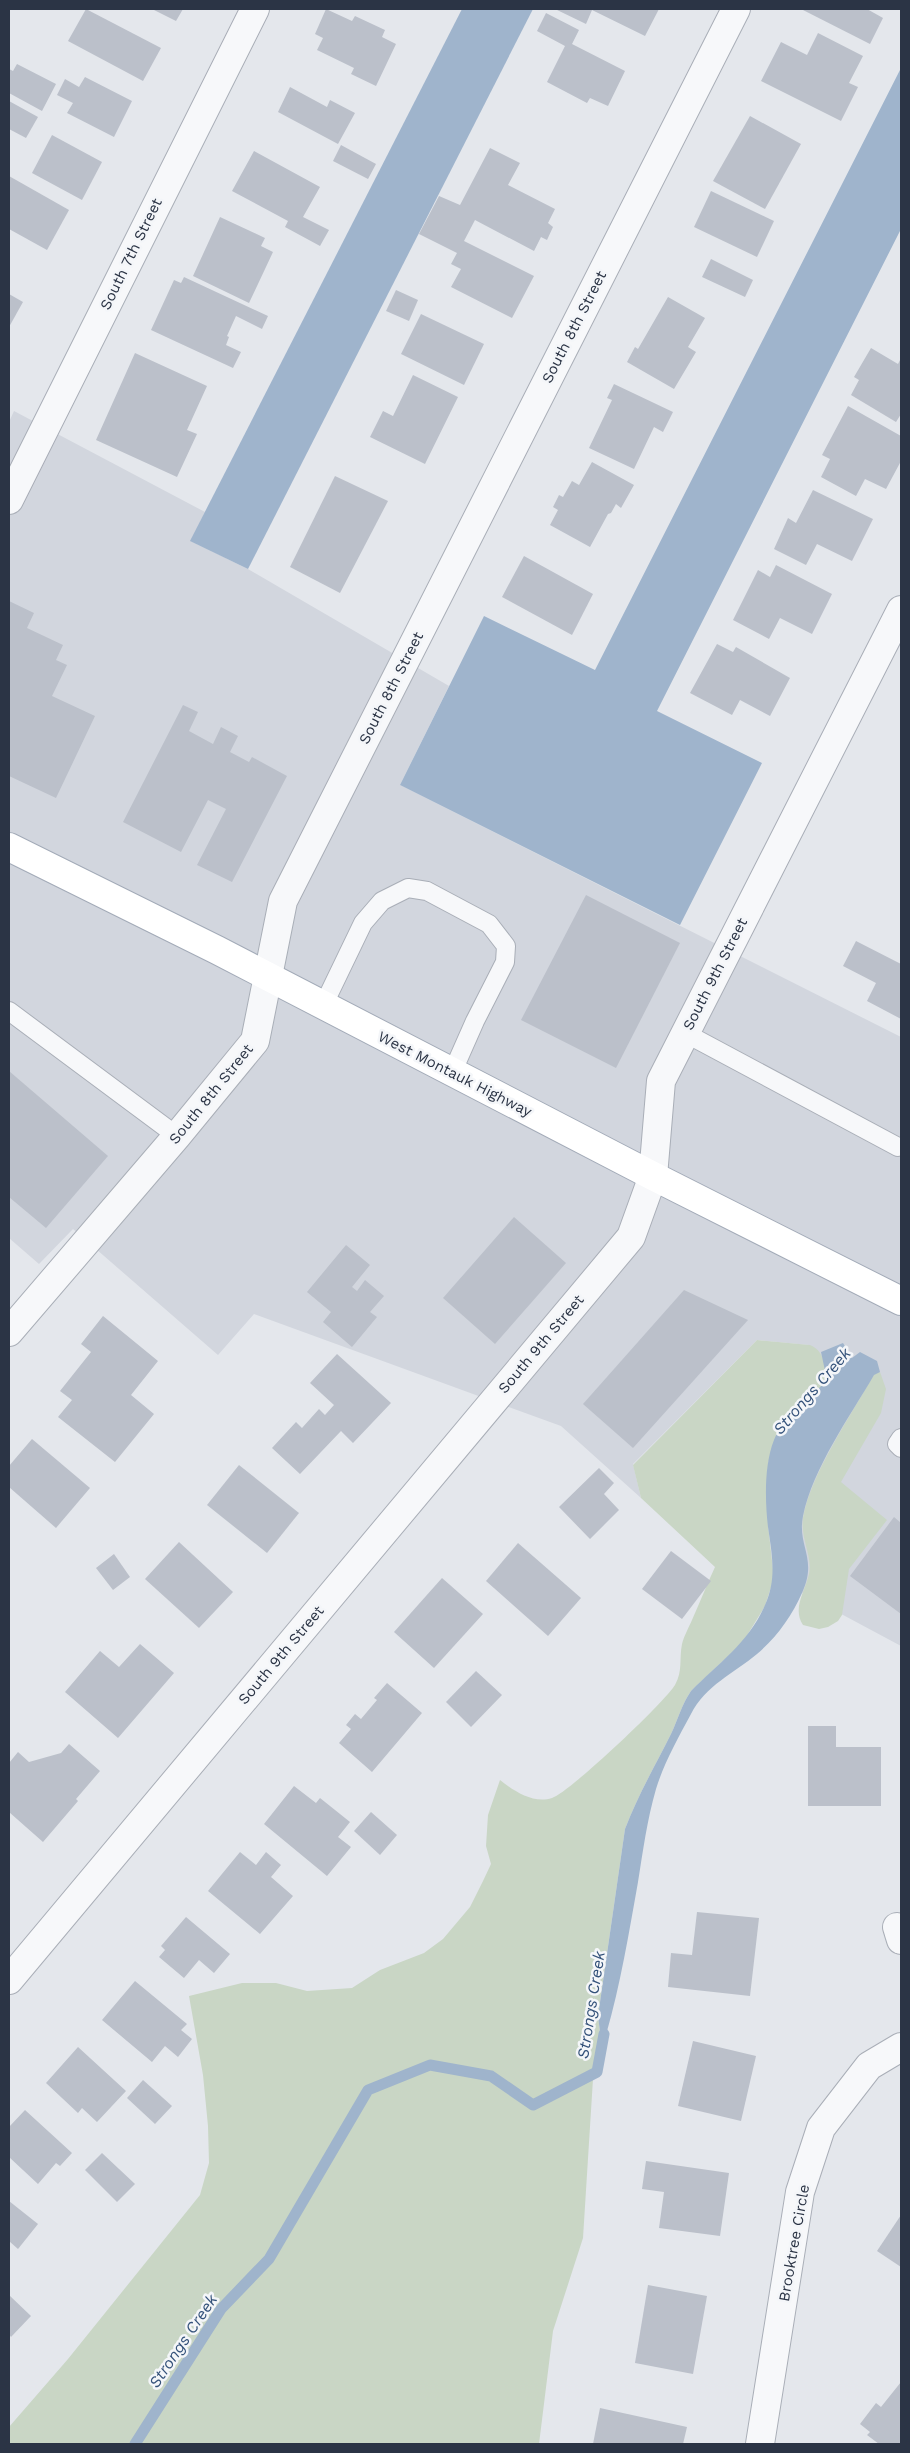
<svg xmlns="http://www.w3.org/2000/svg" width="910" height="2453" viewBox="0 0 910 2453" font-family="'Work Sans',sans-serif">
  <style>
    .built { fill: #d2d6de }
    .green { fill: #c9d6c5 }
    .water { fill: #9fb4cc }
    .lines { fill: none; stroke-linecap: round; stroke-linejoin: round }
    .stream { stroke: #9fb4cc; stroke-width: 11 }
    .building { fill: #bbc0ca }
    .service-casing { stroke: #a9aeb7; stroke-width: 20 }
    .minor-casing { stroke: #a9aeb7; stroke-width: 30 }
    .primary-casing { stroke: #a3abb8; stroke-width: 30 }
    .service { stroke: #f7f8fa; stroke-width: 18 }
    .minor { stroke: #f7f8fa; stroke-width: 28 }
    .primary { stroke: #fff; stroke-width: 28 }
    .labels { text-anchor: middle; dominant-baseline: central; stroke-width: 5; stroke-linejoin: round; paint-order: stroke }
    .street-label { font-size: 15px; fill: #2b3445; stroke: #f4f6f9 }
    .water-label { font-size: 16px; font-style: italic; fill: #34527a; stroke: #f4f6f9 }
  </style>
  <rect width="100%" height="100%" fill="#e4e7ec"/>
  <!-- built -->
  <polygon class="built" points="14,411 205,512 191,541 248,569 449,686 400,785 901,1037 901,1646 774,1578 809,1345 757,1340 633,1464 641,1498 561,1426 254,1314 218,1355 73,1229 39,1264 9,1238 9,422"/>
  <!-- green -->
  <g class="green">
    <path d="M757,1340L810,1345C825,1351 824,1366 828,1380L782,1428L768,1463V1525L774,1578L765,1606L743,1642L691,1691C682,1704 678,1719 671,1734C655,1766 638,1795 625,1829L598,2016L602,2048L594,2063L583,2238L553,2331L539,2444H9V2427L68,2359L200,2195L209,2163L208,2126L203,2075L189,1996L242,1983H276L307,1991L352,1988L380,1970L424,1953L443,1939L470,1907L483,1881L491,1864L486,1846L488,1815L500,1780C514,1791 533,1804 552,1798C570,1792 664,1703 675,1685C683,1671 679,1659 682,1644C684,1636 689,1627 692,1620C700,1602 707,1584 715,1567L641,1498L633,1465Z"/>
    <path d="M880,1372L886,1389L881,1413L841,1482L887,1520L849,1569L842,1615L838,1621L828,1627L819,1629L803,1625C792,1608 805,1592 809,1574C813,1557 800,1538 803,1518C810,1475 852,1414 874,1374Z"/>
  </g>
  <!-- water -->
  <g class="water">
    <polygon points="462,9 533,9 248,569 190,541"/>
    <polygon points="901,68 901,229 657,711 762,763 680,925 400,785 484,616 595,670"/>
    <path d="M843,1343L852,1358L860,1352L877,1361L880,1372L874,1375C849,1418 813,1468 803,1516C797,1547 818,1558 802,1593C792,1616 776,1638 757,1654C734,1673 705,1686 691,1714C678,1738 664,1763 656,1789C647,1820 643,1851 638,1882C628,1938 619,1994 602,2048L598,2016L625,1829C638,1795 655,1766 671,1734C678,1719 682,1704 691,1691C718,1664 750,1641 765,1605C777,1579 772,1555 768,1527C765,1501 764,1465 774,1440C780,1423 814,1394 827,1380L821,1352Z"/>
  </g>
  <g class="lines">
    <!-- stream -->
    <polyline class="stream" points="135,2444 221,2309 269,2259 368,2090 430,2065 491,2076 533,2105 597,2072 604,2034"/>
  </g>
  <!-- building -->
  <g class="building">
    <polygon points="86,9 161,48 143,81 68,41"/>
    <polygon points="152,9 183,9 176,21"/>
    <polygon points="326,9 352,21 355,16 385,30 382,37 396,44 376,86 351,74 354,68 317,50 323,38 315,34"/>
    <polygon points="555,9 659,9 645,36 592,10 586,24"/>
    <polygon points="801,9 867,9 883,18 870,44"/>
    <polygon points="546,13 579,30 572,44 625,71 608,106 590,98 587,103 547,82 565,46 537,31"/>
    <polygon points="818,33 863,56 849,83 858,87 841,121 761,81 781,42 807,55"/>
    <polygon points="17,64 56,84 42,111 9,93 9,69 13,71"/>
    <polygon points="85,77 132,101 114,137 67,113 73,103 57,95 65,79 79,87"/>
    <polygon points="290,87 327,107 330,100 355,113 338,144 278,112"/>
    <polygon points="9,101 38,117 26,138 9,129"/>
    <polygon points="750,116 801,144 765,209 713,181"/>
    <polygon points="52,135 102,162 82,200 32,173"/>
    <polygon points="341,145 376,164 368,179 333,161"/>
    <polygon points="490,148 520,163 508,185 555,209 548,223 553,227 547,240 541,237 534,251 475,220 464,241 534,276 512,318 451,287 461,269 451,264 457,253 419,234 439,196 460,205"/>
    <polygon points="254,151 320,187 303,217 329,230 320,246 285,227 288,221 232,191"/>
    <polygon points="9,176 69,210 47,250 9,229"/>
    <polygon points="711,191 774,221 757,257 694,227"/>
    <polygon points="220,217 265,238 261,246 273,252 249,303 193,276"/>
    <polygon points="711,259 753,280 745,297 702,277"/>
    <polygon points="184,277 268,316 262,329 236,316 227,336 229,337 226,345 241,352 233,368 151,330 174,280 181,283"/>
    <polygon points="396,290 418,300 409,321 386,311"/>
    <polygon points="9,294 23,302 9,327"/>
    <polygon points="668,297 705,318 688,347 696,352 674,389 627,362 635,347 638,349"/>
    <polygon points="421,314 484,344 464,385 401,354"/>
    <polygon points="871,348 898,364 901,358 901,414 896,422 851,395 859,380 854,377"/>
    <polygon points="135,353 207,386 187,430 197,434 177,477 96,440"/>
    <polygon points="413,375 458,397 425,464 370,437 383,411 393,416"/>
    <polygon points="614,384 673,412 663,432 654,427 634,469 589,448 612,400 607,398"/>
    <polygon points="848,406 901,436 901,461 886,489 865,479 856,496 821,477 830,459 822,455"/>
    <polygon points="592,462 634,485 621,508 616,504 611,513 608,514 590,547 550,525 558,510 553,507 559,495 563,497 572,481 579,485"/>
    <polygon points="335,476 388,501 340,593 290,567"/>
    <polygon points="813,490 873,519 852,561 817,544 806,565 774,549 788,518 796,523"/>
    <polygon points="524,556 593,594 572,635 502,597"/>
    <polygon points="776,565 832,594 812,634 780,618 769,639 733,620 758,570 770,577"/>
    <polygon points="9,601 34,613 27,628 63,645 56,660 67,665 52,696 95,716 56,798 9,776"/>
    <polygon points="717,644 733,652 736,647 790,678 770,716 740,700 732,715 690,693"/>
    <polygon points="183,705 198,712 189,731 213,744 221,727 238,736 230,752 249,762 252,757 287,776 232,882 197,865 226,809 208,800 181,852 123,822"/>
    <polygon points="586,895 680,943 616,1068 521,1020"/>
    <polygon points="856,941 901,964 901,1019 867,1001 876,983 843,966"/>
    <polygon points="9,1071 108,1156 46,1228 9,1197"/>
    <polygon points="514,1217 566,1263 495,1344 443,1298"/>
    <polygon points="346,1245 370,1265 352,1287 357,1291 365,1280 384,1296 370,1312 377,1317 352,1347 323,1322 331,1312 307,1292"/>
    <polygon points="684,1290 748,1320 633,1448 583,1404"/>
    <polygon points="103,1316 158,1361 131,1395 154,1414 115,1462 58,1417 72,1400 60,1391 91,1352 81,1344"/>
    <polygon points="337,1354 391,1403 353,1443 341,1431 300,1474 272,1448 296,1422 302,1428 319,1409 325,1415 334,1405 310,1383"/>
    <polygon points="32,1439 90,1488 56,1528 9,1487 9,1466"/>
    <polygon points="239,1465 299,1513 267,1553 207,1505"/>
    <polygon points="599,1468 614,1483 604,1494 619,1510 590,1539 559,1507"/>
    <polygon points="894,1517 901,1523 901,1614 850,1576"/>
    <polygon points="179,1542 233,1592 199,1628 145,1579"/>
    <polygon points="518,1543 581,1598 548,1636 486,1581"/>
    <polygon points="671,1551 711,1581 682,1619 642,1589"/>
    <polygon points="114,1554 130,1577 113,1590 96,1568"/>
    <polygon points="442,1578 483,1614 434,1668 394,1632"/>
    <polygon points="140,1644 174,1673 118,1738 65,1692 100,1651 119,1667"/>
    <polygon points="476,1671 502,1695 471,1727 446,1702"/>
    <polygon points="387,1683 422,1713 372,1772 339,1743 351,1729 346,1725 355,1714 361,1719 377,1700 374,1698"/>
    <polygon points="808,1726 836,1726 836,1747 881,1747 881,1806 808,1806"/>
    <polygon points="69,1744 100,1771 76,1799 78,1801 43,1842 9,1812 9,1763 18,1752 29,1762 61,1753"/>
    <polygon points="294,1786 316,1803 320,1798 350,1822 338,1837 351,1847 327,1876 264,1824"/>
    <polygon points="371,1812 397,1835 380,1855 354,1831"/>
    <polygon points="240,1852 256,1865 266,1852 281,1865 271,1877 293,1896 260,1934 208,1891"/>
    <polygon points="697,1912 759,1918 750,1996 668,1987 671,1953 692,1955"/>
    <polygon points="186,1917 230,1954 214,1973 199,1960 184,1978 159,1957 165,1950 161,1946"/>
    <polygon points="135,1981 187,2024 181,2030 192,2039 178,2057 165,2046 152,2062 102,2020"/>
    <polygon points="693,2041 756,2056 741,2121 678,2106"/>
    <polygon points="78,2047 126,2091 97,2122 82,2108 78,2113 46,2083"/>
    <polygon points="143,2080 172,2106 155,2124 127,2098"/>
    <polygon points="25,2110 72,2153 60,2166 56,2163 38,2184 9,2157 9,2127"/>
    <polygon points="102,2153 135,2184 117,2202 85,2170"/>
    <polygon points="646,2161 729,2173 720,2236 659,2228 664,2192 642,2189"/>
    <polygon points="9,2201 38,2224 18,2249 9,2241"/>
    <polygon points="901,2215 901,2267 877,2251"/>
    <polygon points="648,2285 707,2296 693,2374 635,2363"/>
    <polygon points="9,2295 31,2316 11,2337 9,2334"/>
    <polygon points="901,2382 901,2444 879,2444 867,2435 870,2432 860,2424 876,2403 881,2407"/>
    <polygon points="600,2408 687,2427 683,2444 593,2444"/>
  </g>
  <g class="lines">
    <defs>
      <g id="service">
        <polyline points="323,1006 363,923 382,901 408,888 427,891 489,924 506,946 505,962 475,1021 452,1073"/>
        <polyline points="9,1011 177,1136"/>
        <polyline points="685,1033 898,1147"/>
        <polyline points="901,1438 897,1444 901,1448"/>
      </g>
      <g id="minor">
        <polyline points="9,500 255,9"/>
        <polyline points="9,1332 177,1136 255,1041 283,901 736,9"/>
        <polyline points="897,1927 901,1940"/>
        <polyline points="9,1980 631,1237 653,1176 661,1081 901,610"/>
        <polyline points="760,2444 800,2192 821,2128 869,2066 901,2047"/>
      </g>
      <polyline id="primary" points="9,847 217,950 653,1176 901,1301"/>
    </defs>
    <!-- service casing -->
    <use href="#service" class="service-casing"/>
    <!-- minor casing -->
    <use href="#minor" class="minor-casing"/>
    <!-- primary casing -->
    <use href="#primary" class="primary-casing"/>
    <!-- service -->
    <use href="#service" class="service"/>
    <!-- minor -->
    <use href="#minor" class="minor"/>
    <!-- primary -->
    <use href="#primary" class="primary"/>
  </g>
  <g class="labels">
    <!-- street labels -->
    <g class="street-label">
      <text transform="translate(131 254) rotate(-64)">South 7th Street</text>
      <text transform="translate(574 327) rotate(-63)">South 8th Street</text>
      <text transform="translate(391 688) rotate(-63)">South 8th Street</text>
      <text transform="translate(715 974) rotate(-63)">South 9th Street</text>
      <text transform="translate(455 1074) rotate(27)">West Montauk Highway</text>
      <text transform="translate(211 1094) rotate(-51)">South 8th Street</text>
      <text transform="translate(541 1344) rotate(-50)">South 9th Street</text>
      <text transform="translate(281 1655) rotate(-50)">South 9th Street</text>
      <text transform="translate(794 2243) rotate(-80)">Brooktree Circle</text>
    </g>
    <!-- water labels -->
    <g class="water-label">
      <text transform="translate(812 1391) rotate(-49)">Strongs Creek</text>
      <text transform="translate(591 2005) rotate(-81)">Strongs Creek</text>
      <text transform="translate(183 2341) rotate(-56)">Strongs Creek</text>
    </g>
  </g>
  <!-- border -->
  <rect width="910" height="2453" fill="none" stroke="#2b3445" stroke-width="20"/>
</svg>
